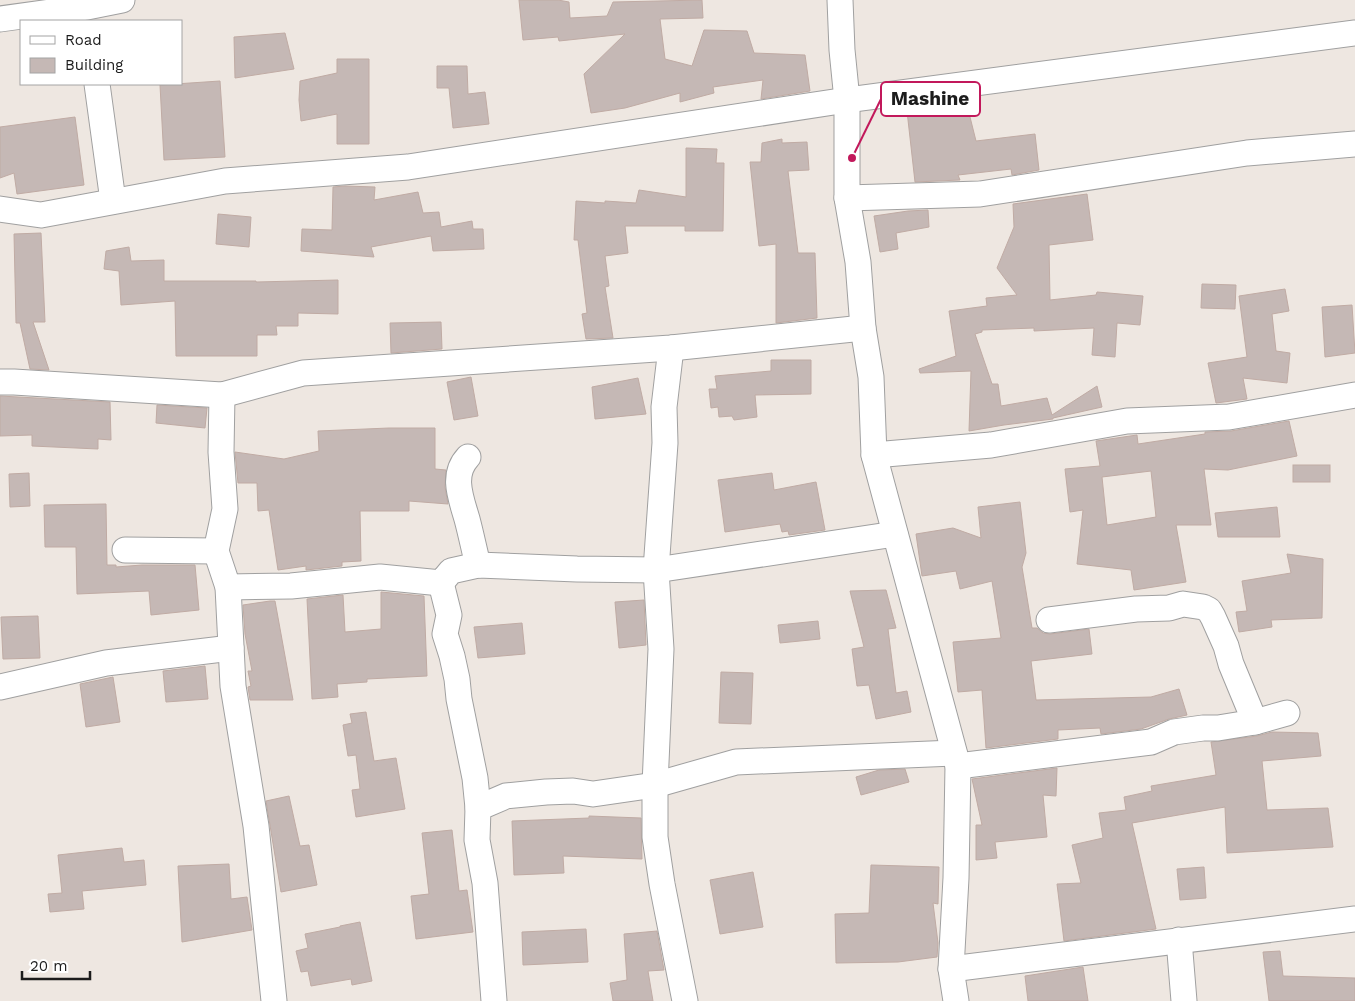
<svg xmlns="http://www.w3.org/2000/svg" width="1355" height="1001" viewBox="0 0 1355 1001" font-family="'Work Sans',sans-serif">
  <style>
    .building { fill: #c5b8b5; stroke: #c0aba4; fill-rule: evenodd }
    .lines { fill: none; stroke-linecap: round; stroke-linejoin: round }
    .minor-casing { stroke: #a0a0a0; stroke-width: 27 }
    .minor { stroke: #fff; stroke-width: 25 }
    .leader { fill: none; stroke: #c2185b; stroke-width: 2 }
    .callout-dot { fill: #c2185b; stroke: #fff; stroke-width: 2 }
    .callout { fill: #fff; stroke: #c2185b; stroke-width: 2 }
    .callout-label { font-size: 19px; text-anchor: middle; font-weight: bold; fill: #1c1c1c }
  </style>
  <rect width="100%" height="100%" fill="#eee7e1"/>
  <!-- building -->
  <g class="building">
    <polygon points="519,0 558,0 569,2 570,18 607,16 613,2 702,0 703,18 660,19 665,59 692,66 704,30 747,31 754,53 805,55 810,91 761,99 763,80 713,87 714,93 680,102 680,93 625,108 591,113 584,74 625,34 559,41 558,37 523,40"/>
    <polygon points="285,33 294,69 235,78 234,37"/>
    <polygon points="337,59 369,59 369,144 337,144 337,114 301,121 299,100 300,81 337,73"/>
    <polygon points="437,66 467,66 468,94 485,92 489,124 453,128 449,88 437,88"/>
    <polygon points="220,81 225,157 164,160 160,85"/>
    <polygon points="966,101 976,141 1035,134 1039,170 1012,175 1011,169 958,175 960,180 915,182 907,111 941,104 941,107"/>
    <polygon points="75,117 84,185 17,194 14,173 0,178 0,127"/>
    <polygon points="782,139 782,143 807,142 809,170 788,171 798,253 815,253 817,318 776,323 776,244 759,246 750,162 761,162 762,143"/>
    <polygon points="686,148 717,149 716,163 724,163 723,231 685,231 685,226 625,226 628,253 605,256 609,286 605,287 613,338 586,339 582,314 587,313 578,240 574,240 576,201 605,203 605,201 636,203 639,190 686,197"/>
    <polygon points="345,186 375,187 374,200 418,192 423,213 439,212 441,227 472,221 473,229 483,229 484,249 433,251 431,236 371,247 374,257 301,251 302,229 332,230 333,187"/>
    <polygon points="1087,194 1093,240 1049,245 1050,300 1096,295 1097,292 1143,296 1140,325 1117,323 1115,357 1092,355 1094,328 1034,331 1034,328 982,330 982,332 975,334 992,384 998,384 1001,406 1047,398 1052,415 1097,386 1102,407 1053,418 1053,419 1004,425 969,431 971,371 920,373 919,369 956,356 949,311 987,306 986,298 1017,295 997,268 1014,227 1013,204"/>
    <polygon points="928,210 929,227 896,233 898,249 880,252 874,216 908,211"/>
    <polygon points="218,214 251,217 249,247 216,244"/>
    <polygon points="41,233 45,322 33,322 49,370 30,369 20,323 16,323 14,234"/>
    <polygon points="129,247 131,261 164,260 164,281 256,281 256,282 338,280 338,314 298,313 298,326 276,326 277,335 257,335 257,356 176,356 175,301 121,305 119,271 104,269 106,251"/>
    <polygon points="1202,284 1236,285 1235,309 1201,308"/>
    <polygon points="1285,289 1289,311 1272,314 1276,351 1290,353 1287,383 1243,378 1247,399 1216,403 1208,363 1247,357 1239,296"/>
    <polygon points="1352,305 1355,353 1325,357 1322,307"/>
    <polygon points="441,322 442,349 391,353 390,323"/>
    <polygon points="771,360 811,360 811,394 755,395 757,417 734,420 732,416 719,417 718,407 711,408 709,389 717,389 715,376 771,371"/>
    <polygon points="471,377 478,416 454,420 447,382"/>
    <polygon points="638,378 646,414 595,419 592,387"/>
    <polygon points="0,396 110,402 111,440 98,439 98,449 32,446 32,435 0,436"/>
    <polygon points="157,405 207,408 205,428 156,423"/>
    <path d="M1289,421L1297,456L1228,470L1204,469L1211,525H1176L1186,582L1134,590L1131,570L1077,564L1083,510L1070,512L1065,469L1100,466L1096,441L1137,435L1138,444L1205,434V432L1231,431ZM1151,471L1156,517L1107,525L1102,477Z"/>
    <polygon points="389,428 435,428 435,469 446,470 445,487 448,504 409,501 409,511 360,511 361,561 342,562 342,566 306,570 306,566 278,570 269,510 258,511 257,483 238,483 235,452 284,459 319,451 318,431"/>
    <rect x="1293" y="465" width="37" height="17"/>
    <polygon points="29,473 30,506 10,507 9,474"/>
    <polygon points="772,473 774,490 816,482 825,530 789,535 788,531 782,532 780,524 725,532 718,480"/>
    <polygon points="1020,502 1026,553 1022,567 1032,628 1037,628 1043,633 1050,634 1089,629 1092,654 1031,661 1036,700 1151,697 1179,689 1187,715 1169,719 1141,729 1101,734 1100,728 1058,730 1058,739 986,748 982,690 958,692 953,642 1001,638 992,581 960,589 956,571 922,576 916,534 953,528 981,538 978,507"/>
    <polygon points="106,504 107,565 116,565 116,567 142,565 195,565 199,610 151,615 149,591 77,594 76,547 45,547 44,505"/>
    <polygon points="1277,507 1280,537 1218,537 1215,513"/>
    <polygon points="1287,554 1323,559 1322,618 1271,620 1272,627 1239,632 1236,612 1247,611 1242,581 1291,573"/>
    <polygon points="886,590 896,628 888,629 896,693 907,691 911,712 876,719 869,685 857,686 852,649 864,647 850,591"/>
    <polygon points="381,592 424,596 427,676 367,679 367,682 337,684 338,697 312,699 307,599 343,595 345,632 381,629"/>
    <polygon points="644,600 646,645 619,648 615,602"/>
    <polygon points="270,601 275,601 293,700 250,700 248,687 251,686 248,671 252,671 245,634 243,605"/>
    <polygon points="38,616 40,658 3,659 1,617"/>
    <polygon points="818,621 820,639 780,643 778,625"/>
    <polygon points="522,623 525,654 478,658 474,627"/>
    <polygon points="205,666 208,699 166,702 163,671"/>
    <polygon points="721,672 753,673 751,724 719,723"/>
    <polygon points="113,677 120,722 86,727 80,684"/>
    <polygon points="366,712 374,761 396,758 405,809 356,817 352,790 360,789 356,755 348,756 343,725 352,723 350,714"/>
    <polygon points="1272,732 1318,733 1321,756 1262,761 1267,810 1328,808 1333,847 1227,853 1225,807 1132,823 1156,929 1064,941 1057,884 1081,883 1072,845 1103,838 1099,813 1126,810 1124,797 1152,791 1151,786 1216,775 1211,742 1257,736"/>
    <polygon points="1057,768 1056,796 1043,795 1047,837 995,842 997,858 976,860 976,825 982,825 972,779"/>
    <polygon points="905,769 909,782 861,795 856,777 879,770"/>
    <polygon points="289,796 300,846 309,845 317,885 281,892 266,801"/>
    <polygon points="589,816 641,818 642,859 563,856 564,873 514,875 512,821 589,818"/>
    <polygon points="452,830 459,891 467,890 473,932 416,939 411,896 429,894 422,833"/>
    <polygon points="122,848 124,862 144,860 146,885 82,891 84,909 50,912 48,894 62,893 58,855"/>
    <polygon points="229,864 231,899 247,897 252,930 182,942 178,866"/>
    <polygon points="871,865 939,867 938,904 933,903 938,943 937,957 898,962 836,963 835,914 869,913"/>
    <polygon points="1204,867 1206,898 1180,900 1177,869"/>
    <polygon points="753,872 763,927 720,934 710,880"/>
    <polygon points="360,922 372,981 352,985 351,979 311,986 308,971 301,972 296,951 308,948 305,934 340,927 340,926"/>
    <polygon points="586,929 588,962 523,965 522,932"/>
    <polygon points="657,931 664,970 648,971 653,1001 613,1001 610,983 627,980 624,934"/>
    <polygon points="1280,951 1283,976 1355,978 1355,1001 1269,1001 1263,952"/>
    <polygon points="1083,967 1088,1001 1028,1001 1025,976"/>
  </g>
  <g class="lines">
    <defs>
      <g id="minor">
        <polyline points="840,0 842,50 847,100 847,198 858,262 863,328 871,377 874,455 958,766 956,878 951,969 956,1001"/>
        <polyline points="0,19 87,7 122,0"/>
        <polyline points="97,84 113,201"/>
        <polyline points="847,198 980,194 1247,153 1355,144"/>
        <polyline points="0,209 41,215 225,181 408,167 847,100 1355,33"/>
        <polyline points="671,348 664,407 665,443 656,570 661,649 655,785 655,837 662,884 685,1001"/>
        <polyline points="0,382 14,382 222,395 303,373 671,348 863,328"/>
        <polyline points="222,395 221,452 225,509 216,551 228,587 233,686 256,826 274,1001"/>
        <polyline points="874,455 991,445 1127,421 1229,417 1355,395"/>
        <path d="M468,457C451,475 461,498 467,519C471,534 474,549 478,565"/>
        <polyline points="125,550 216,551"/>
        <polyline points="441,583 449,615 445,634 452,656 457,679 459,699 475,778 478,808"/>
        <polyline points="228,587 291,586 380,577 441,583 451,571 478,565 577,569 656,570 895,534"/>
        <polyline points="1049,620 1136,609 1169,608 1183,604 1203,607 1209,610 1213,617 1226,646 1231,664 1255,722 1287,713"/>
        <polyline points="0,687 106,663 231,648"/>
        <polyline points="958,766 1151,742 1174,732 1203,728 1218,728 1255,722"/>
        <polyline points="1179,940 1184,1001"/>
        <polyline points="951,969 1355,919"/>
        <polyline points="494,1001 485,883 477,840 478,808 506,796 546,792 573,791 593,794 655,785 736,762 954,753"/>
      </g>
    </defs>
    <!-- minor casing -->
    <use href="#minor" class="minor-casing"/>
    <!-- minor -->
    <use href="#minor" class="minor"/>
  </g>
  <!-- callouts -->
  <path class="leader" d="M852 158L881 99"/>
  <circle class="callout-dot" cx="852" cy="158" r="5"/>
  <rect class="callout" x="881" y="82" width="99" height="34" rx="5"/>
  <g class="callout-label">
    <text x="930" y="105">Mashine</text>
  </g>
  <!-- legend -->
  <rect x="20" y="20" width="162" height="65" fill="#ffffff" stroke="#a4a4a4"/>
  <rect x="30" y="36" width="25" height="8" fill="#ffffff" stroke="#a4a4a4"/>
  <text x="65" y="45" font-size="15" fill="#1c1c1c">Road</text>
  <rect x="30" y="58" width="25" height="15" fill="#c5b8b5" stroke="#a4a4a4"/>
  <text x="65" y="70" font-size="15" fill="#1c1c1c">Building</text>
  <!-- scale -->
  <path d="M22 971v8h68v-8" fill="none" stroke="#1c1c1c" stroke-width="2.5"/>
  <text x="30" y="971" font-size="15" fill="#1c1c1c" stroke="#ffffff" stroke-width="4" paint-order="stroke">20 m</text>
</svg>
